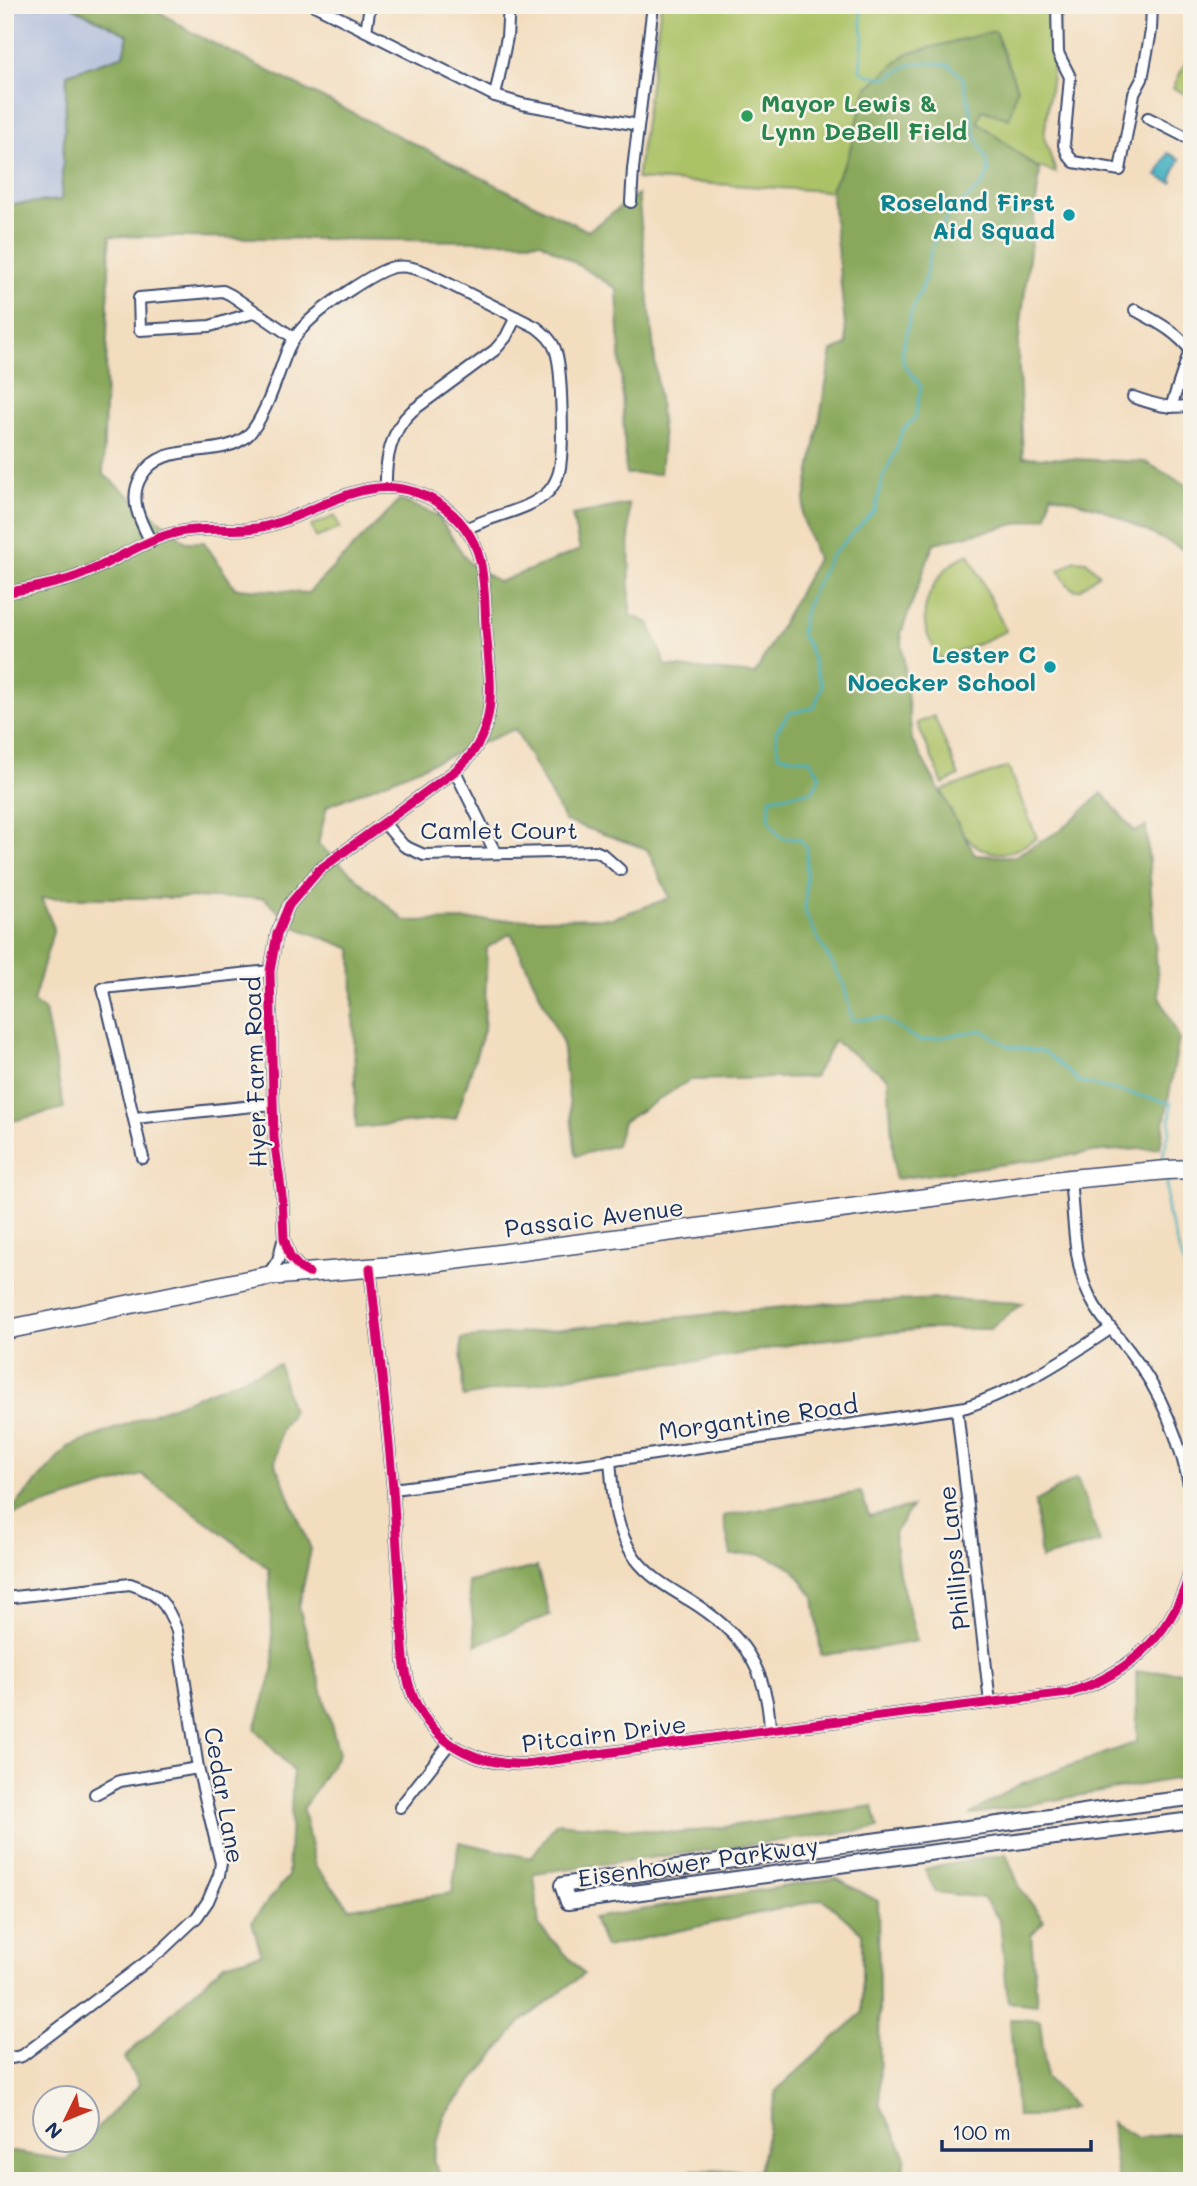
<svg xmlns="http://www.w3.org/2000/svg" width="1197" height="2186" viewBox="0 0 1197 2186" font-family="Mali,sans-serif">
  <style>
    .industrial { fill: #b9c5de }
    .green { fill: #acc266; stroke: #647862; stroke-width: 2 }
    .forest { fill: #89a85b; stroke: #526c5c; stroke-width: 2; fill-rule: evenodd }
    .water { fill: #44b1c1; stroke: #307090; stroke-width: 2 }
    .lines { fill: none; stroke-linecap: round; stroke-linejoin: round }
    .stream { stroke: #44b1c1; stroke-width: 2.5 }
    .minor-casing { stroke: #3b496d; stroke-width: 14 }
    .tertiary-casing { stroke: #3b496d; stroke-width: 18 }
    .primary-casing { stroke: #3b496d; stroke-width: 21 }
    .minor { stroke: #fff; stroke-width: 10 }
    .tertiary { stroke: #fff; stroke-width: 14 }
    .primary { stroke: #fff; stroke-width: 18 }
    .cycleway-casing { stroke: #f7f3e8; stroke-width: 13 }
    .cycleway { stroke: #d6006c; stroke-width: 9 }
    .leisure-dot { fill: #2e9e5b; stroke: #f7f3e8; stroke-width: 2.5 }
    .culture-dot { fill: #0f9aa8; stroke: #f7f3e8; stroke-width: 2.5 }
    .labels { text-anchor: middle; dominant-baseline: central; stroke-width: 5; stroke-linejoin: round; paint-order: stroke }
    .leisure-label { font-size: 24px; font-weight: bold; fill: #27864d; stroke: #f7f3e8; text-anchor: start }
    .culture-label { font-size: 24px; font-weight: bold; fill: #0d838f; stroke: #f7f3e8; text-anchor: end }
    .street-label { font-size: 24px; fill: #1b2f5e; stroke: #f7f3e8 }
  </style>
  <rect width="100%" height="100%" fill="#f7f3e8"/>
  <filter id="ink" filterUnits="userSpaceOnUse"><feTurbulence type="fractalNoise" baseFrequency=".0143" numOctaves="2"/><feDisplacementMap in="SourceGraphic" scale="14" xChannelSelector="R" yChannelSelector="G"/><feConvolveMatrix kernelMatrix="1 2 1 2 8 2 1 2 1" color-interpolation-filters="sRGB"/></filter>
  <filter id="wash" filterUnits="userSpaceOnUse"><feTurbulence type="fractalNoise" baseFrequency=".00686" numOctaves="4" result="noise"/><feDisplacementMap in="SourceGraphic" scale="28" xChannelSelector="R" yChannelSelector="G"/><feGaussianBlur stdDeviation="1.57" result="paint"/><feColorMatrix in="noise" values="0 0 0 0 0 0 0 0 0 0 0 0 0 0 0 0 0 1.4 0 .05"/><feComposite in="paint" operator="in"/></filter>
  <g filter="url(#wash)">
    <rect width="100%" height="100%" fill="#f3ddbf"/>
    <!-- industrial -->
    <polygon class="industrial" points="5,5 68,5 128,35 124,55 67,74 61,200 5,205"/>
    <!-- green -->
    <g class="green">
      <polygon points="661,5 1061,5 1044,137 1056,173 881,112 858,193 637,179"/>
      <polygon points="1189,55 1192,56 1192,86 1187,95 1173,88"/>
      <polygon points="335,516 340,528 316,538 311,526"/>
      <path d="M969,554L1006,631L941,660C937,652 931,644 928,636C916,604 939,566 969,554Z"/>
      <path d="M1075,560L1086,561L1099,574L1079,590C1068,590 1065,580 1059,571Z"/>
      <polygon points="934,716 959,776 943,784 917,723"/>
      <path d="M1008,767L1037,838C1026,844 1015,853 1002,853C967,854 951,818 942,790Z"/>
    </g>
    <!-- forest -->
    <g class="forest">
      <path d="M68,5H149L191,32L588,231L638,194L663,440L660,474H626L617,289L541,242L110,236L103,474L186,542H204L235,588L308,593L400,500L437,515L469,563L499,582L580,550L572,515L629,504L630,615L649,623L666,666L755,674L817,559L802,516L832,351L847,345L831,188L848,157L866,89L906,54L995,31L1017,88L1009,119L982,110L978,122L1040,170L1018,347L1023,457L1145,462L1192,488V554L1102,509L1051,494L1047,517L934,543L901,633L912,740L975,855L1013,857L1061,830L1102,793L1135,832L1146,826L1159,996L1179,1038L1160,1148L1101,1151L895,1179L888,1078L834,1041L814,1077L690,1080L623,1122L616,1145L576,1156L562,1042L511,933L487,948L484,1030L456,1118L356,1128L352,949L295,927L264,898H41L54,928L33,1002L45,1011L64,1108L5,1123V205L61,200L67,74L124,55L128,35ZM515,729L565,821L647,849L670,898L613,918L405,921L318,844L327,806Z"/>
      <polygon points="942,1299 1022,1303 990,1329 924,1329 810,1341 707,1360 605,1370 463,1397 461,1339 813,1304"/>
      <polygon points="279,1364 292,1412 280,1431 275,1463 311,1549 299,1607 339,1753 303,1809 315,1866 350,1908 452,1893 459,1842 531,1858 556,1823 680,1833 873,1806 878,1828 534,1873 539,1926 584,1974 521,2022 444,2116 433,2160 443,2181 5,2181 5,2151 67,2160 139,2085 124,2058 224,1964 261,1954 252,1921 288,1877 293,1771 255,1729 274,1667 269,1569 217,1529 142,1475 5,1517 68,1447"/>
      <polygon points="1077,1478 1100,1542 1041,1559 1035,1502"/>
      <polygon points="861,1492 869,1516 912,1507 894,1533 899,1574 917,1641 874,1649 821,1655 814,1597 792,1568 762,1554 731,1555 723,1516"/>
      <polygon points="537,1567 550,1615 476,1645 468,1582"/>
      <polygon points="1192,1671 1192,1776 969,1815 1020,1784 1137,1742 1136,1672"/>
      <polygon points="1006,1854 1020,1888 1044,1921 1031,1935 1037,2005 1008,2002 1000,1921 983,1898 935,1892 925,1869"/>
      <polygon points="835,1878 878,1901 880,2104 906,2157 901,2181 670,2181 692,2170 759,2171 777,2090 862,2013 862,1933 823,1899 605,1947 593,1918"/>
      <polygon points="1010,2019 1040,2020 1046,2077 1074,2107 1042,2116 1017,2116"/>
      <polygon points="1111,2122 1137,2138 1192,2132 1192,2181 1118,2181"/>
    </g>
    <!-- water -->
    <polygon class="water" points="1168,153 1180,159 1171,179 1173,181 1172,183 1157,176"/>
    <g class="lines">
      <!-- stream -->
      <g class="stream">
        <polyline points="860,5 863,37 860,70 868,75 888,78 908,65 926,62 949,65 963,78 977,139 987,160 989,173 982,185 946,218 931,249 924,282 911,313 902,351 904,365 921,386 915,418 902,431 895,453 883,477 875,510 830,557 811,595 803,617 801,635 808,645 822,687 814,708 789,713 776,732 778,755 810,760 820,775 813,791 770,798 769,820 781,838 799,839 807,848 805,912 815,933 844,985 852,1020 881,1018 920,1041 982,1030 1008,1046 1045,1052 1080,1082 1171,1103 1170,1129 1162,1159 1164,1165"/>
        <polyline points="1167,1178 1167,1211 1184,1266 1192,1271"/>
      </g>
    </g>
  </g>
  <g filter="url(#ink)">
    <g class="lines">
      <defs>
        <g id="minor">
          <polyline points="314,5 495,96 522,104 638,125"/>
          <polyline points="1057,5 1058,53 1070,77 1064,145 1068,155 1074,162 1120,170 1134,94 1142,79 1151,31 1152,5"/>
          <polyline points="366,31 370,5"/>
          <polyline points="495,96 507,37 509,5"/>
          <polyline points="1148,118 1192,140"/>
          <polyline points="631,202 633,169 653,5"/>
          <path d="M1135,310C1157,322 1176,331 1192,352"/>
          <polyline points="256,312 231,295 223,291 139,298 140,330 210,326 256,312 294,338"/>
          <path d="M1133,397C1153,404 1170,410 1192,405"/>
          <polyline points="1171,407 1190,350"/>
          <path d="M386,487C385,460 391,430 412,411L495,350L506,337L516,317"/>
          <path d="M151,542C140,521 128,499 141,477C163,438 217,461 247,436C264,422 279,371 288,349C293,339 299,331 307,323C322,308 374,271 394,267C405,265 415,268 425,272L536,327C545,334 553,341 556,352C562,370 564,453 559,472C557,479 554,485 549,491C530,511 491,515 466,529"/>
          <path d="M5,593C29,588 55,585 78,576C111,564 141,541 175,533C206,525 240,534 270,525C304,516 335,495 370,489C418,480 468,512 480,560C485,582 485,606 486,628C490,682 502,732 455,771L319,870L289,905L277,934L270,971L274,1138L282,1196L284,1238L290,1257L300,1268L309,1273"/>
          <polyline points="455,771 495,852"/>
          <polyline points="384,823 404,846 424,855 595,851 602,854 620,870"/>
          <polyline points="134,1118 273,1104"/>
          <polyline points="143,1158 103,988 270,971"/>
          <path d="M1070,1179C1074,1214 1073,1263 1089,1295C1099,1317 1116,1333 1130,1352C1164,1395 1182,1445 1192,1499"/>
          <path d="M370,1268C378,1342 387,1415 393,1489C396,1528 398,1567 401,1606C403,1640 401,1678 419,1709C441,1748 483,1766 526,1764L806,1725L1068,1693C1132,1674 1177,1629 1192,1564"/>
          <polyline points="267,1276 278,1260 283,1241"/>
          <polyline points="957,1409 990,1703"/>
          <path d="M610,1460C613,1495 614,1528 635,1558C649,1577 669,1588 689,1600C741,1632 768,1668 770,1730"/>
          <path d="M393,1489L595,1463L966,1407C1019,1389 1064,1360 1110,1329"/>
          <path d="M5,1598L130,1584C158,1593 167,1603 177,1631L198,1768L221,1863L219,1875L208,1901L197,1917L162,1950L22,2056L5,2059"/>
          <polyline points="95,1794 120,1781 198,1768"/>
          <polyline points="400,1807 450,1743"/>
        </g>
        <path id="tertiary" d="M1192,1798C1132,1804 1073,1814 1013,1822C863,1842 712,1862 562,1885L568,1902L912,1855L1192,1820"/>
        <polyline id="primary" points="5,1330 267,1276 431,1263 1070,1179 1167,1170 1192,1169"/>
      </defs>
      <!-- minor casing -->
      <use href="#minor" class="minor-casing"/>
      <!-- tertiary casing -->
      <use href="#tertiary" class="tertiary-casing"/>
      <!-- primary casing -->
      <use href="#primary" class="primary-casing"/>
      <!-- minor -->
      <use href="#minor" class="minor"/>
      <!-- tertiary -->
      <use href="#tertiary" class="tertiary"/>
      <!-- primary -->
      <use href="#primary" class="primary"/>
      <defs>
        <g id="cycleway">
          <path d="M5,593C29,588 55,585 78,576C111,564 141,541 175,533C206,525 240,534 270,525C304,516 335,495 370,489C418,480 468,512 480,560C485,582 485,606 486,628C490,682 502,732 455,771L319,870L289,905L277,934L270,971L274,1138L282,1196L284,1238L290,1257L300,1268L309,1273"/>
          <path d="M370,1268C378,1342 387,1415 393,1489C396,1528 398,1567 401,1606C403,1640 401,1678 419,1709C441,1748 483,1766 526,1764L806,1725L1068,1693C1132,1674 1177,1629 1192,1564"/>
        </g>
      </defs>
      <!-- cycleway casing -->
      <use href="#cycleway" class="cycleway-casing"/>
      <!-- cycleway -->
      <use href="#cycleway" class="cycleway"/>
    </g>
  </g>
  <!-- markers -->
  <circle class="leisure-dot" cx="747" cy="116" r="7"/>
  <g class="culture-dot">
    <circle cx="1069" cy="215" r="7"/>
    <circle cx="1050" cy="667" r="7"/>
  </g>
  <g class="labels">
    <!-- leisure labels -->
    <g class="leisure-label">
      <text x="761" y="102">Mayor Lewis &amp;<tspan x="761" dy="28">Lynn DeBell Field</tspan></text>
    </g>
    <!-- culture labels -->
    <g class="culture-label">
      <text x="1055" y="201">Roseland First<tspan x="1055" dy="28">Aid Squad</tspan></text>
      <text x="1036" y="653">Lester C<tspan x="1036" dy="28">Noecker School</tspan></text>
    </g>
    <!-- street labels -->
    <g class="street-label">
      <text x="499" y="829">Camlet Court</text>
      <text transform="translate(254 1072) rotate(-92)">Hyer Farm Road</text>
      <text transform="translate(594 1217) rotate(-7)">Passaic Avenue</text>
      <text transform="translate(758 1417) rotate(-8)">Morgantine Road</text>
      <text transform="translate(953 1558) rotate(-96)">Phillips Lane</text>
      <text transform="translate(604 1733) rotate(-7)">Pitcairn Drive</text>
      <text transform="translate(225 1795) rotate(80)">Cedar Lane</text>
      <text transform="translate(698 1861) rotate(-8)">Eisenhower Parkway</text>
    </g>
  </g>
  <!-- margin -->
  <rect width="1197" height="2186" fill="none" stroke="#f7f3e8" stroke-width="28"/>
  <!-- north arrow -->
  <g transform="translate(66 2119) rotate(227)"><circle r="33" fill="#f7f3e8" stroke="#9fa5b1" stroke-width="2"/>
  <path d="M0-5L12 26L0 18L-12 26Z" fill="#c8321e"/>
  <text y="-10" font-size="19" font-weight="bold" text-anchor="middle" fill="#1b2f5e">N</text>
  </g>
  <!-- scale -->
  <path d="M942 2140v10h149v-10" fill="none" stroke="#1b2f5e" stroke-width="3.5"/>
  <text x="952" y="2140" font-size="21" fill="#1b2f5e" stroke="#f7f3e8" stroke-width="5" paint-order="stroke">100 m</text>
</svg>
